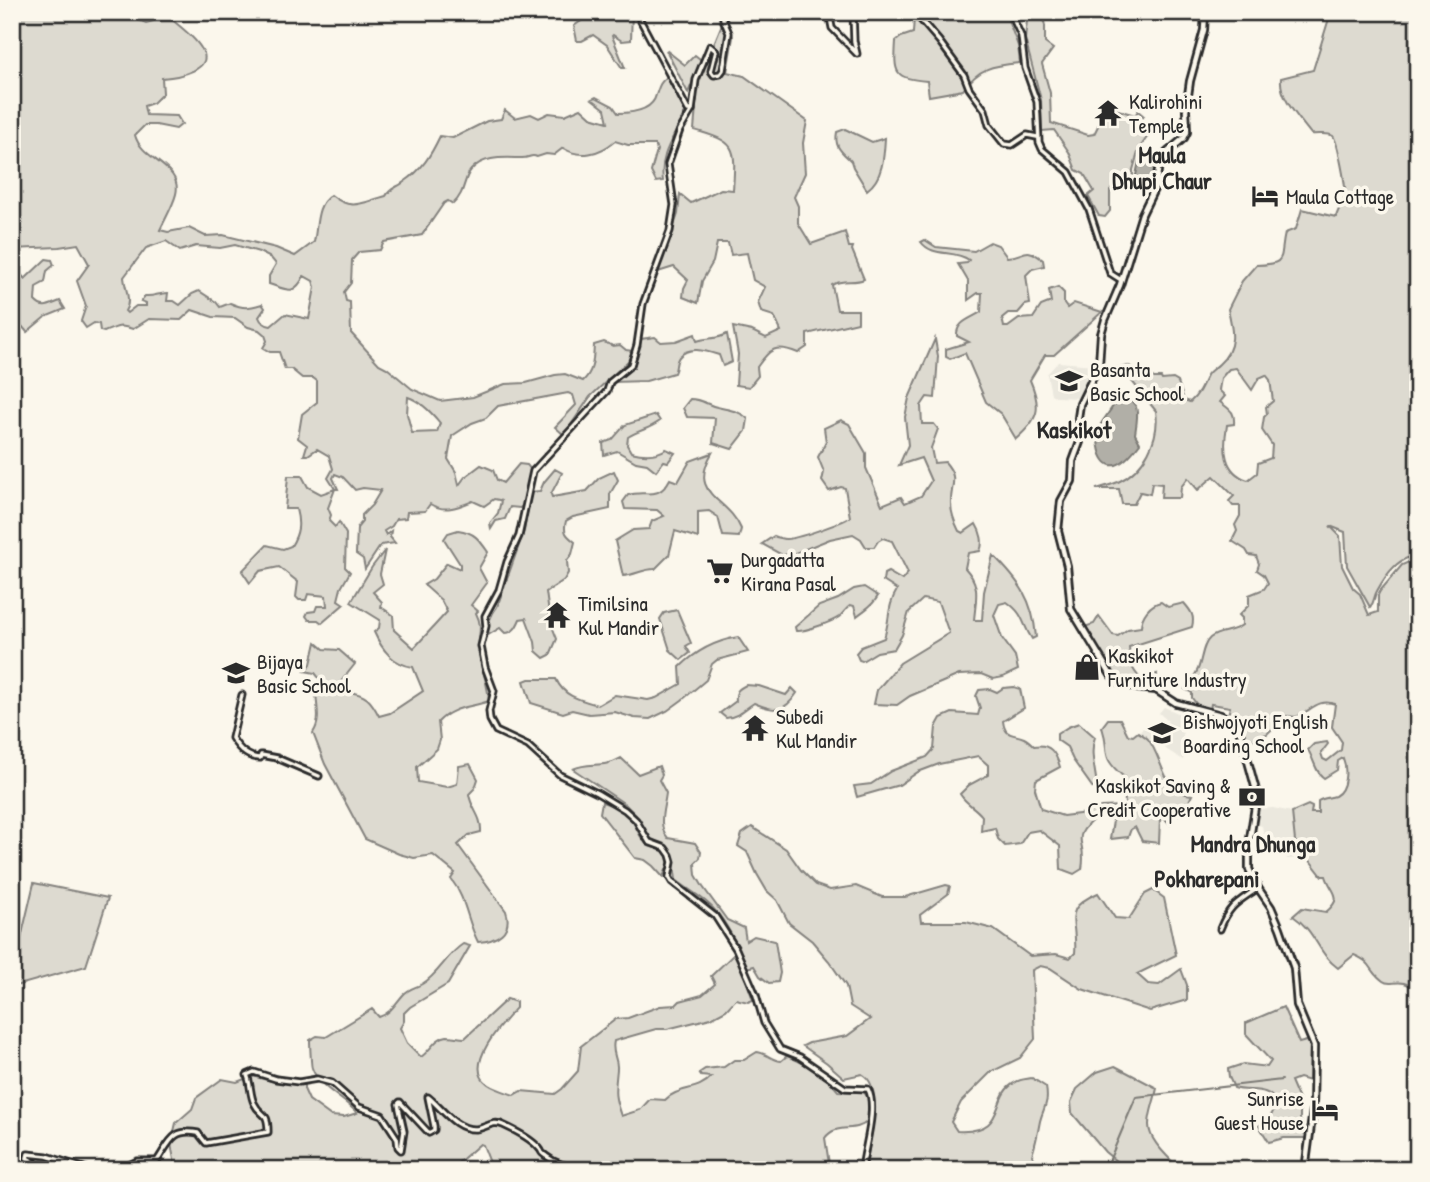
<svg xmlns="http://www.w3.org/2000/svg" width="1430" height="1182" viewBox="0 0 1430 1182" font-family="'Patrick Hand',sans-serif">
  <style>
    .built { fill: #ebe8de }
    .green { fill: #dddad0; stroke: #84827e; stroke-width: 2; fill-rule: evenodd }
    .water { fill: #b1afa7; stroke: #7b7a75; stroke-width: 2 }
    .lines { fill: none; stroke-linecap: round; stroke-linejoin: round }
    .stream { stroke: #7b7a75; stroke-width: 2 }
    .minor-casing { stroke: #2b2b2b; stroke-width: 9 }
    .tertiary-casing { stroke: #2b2b2b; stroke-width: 10 }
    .minor { stroke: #fbf7ec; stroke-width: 3.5 }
    .tertiary { stroke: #fbf7ec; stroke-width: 4.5 }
    .labels { text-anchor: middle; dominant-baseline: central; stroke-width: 7; stroke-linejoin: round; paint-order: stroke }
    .poi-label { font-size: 21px; fill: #2b2b2b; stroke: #fbf7ec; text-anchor: start }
    .neighbourhood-label { font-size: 23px; font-weight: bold; fill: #2b2b2b; stroke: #fbf7ec }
    .quarter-label { font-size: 24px; font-weight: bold; fill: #2b2b2b; stroke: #fbf7ec }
  </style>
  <rect width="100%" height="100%" fill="#fbf7ec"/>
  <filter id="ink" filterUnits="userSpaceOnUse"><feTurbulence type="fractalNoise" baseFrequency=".0143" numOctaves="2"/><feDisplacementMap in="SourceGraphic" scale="14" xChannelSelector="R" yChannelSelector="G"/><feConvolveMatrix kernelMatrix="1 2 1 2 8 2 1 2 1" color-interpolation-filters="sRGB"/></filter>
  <g filter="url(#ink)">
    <!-- built -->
    <g class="built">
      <polygon points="1058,362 1095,365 1081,398 1056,397 1051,394 1047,374"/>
      <polygon points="1164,707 1178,713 1181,720 1184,743 1187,750 1183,760 1139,732 1145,726 1156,730 1168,721 1159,713"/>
      <polygon points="1273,808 1292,812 1298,858 1288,859 1265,841 1262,826 1255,824 1257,809"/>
    </g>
    <!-- green -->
    <g class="green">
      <path d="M12,12H135L136,19L146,23L169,17C179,26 194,36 201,48C217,70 176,77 162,78L163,93L153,103L144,106L146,115L177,116L182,124L176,129L156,125H145L135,135C141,160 183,166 176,194C173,206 165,219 160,230L168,232L189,228L205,236L223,235L276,248L295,256L314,242C318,225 315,205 331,195C352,212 363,202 386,196C391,187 397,188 404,182C422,170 431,155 440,136L453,138L487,121L501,119L505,110L515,118L531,114L539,118L549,113L565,115L581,108L591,117L608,122L605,109L592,99L596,97L613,106L618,113C631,113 652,111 656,95C659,87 659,83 667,77L685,112C676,136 659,152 663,181L656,182L651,172L657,150L655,145H628L615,141C600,154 580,159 563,148L554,155L546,154L537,157C531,154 530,158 522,158C505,158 484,155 471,170C463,179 466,192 453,204L448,201L444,203L422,235L384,242L380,250L359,252L352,260L351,283L344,292L346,301L350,302L351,333L379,364L387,368L412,389L440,401L473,397L505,384L526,383L555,375L565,374L583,381C594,370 593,360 594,345L604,342L613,346L620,345L626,350L633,351L628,361L590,397L564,435L555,427L576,405L573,395L568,393L498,406L486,418L472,423L452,436L448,459L456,472L459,485L465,477L481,465L493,470L497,480L503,483L519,464L527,465L531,470L523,505L520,508L510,507L505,519L496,521L491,529L490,523L498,513L501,501L499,500L494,499L484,506L473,501C458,507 445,513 430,504L425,511L407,512L406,518L396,519L392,526L384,531L386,535L391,531L390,537L395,543L381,545L365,569L363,559L356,554L357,528L362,522V515L372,505L381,490L363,488L355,490L343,477L335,474L333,478L338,489H335L328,508L331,515L329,521L335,527L339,522L346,534L345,567L350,572L341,588L338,600L344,604L322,623L318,620H309L306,616L308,612L315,611L317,606H327L326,596L308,594L306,600H299L296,597L298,582L279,567L260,571L250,583L242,571L267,545L283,549L291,546C299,533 300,524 296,509H285L288,476H302L308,487L321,494L335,489L328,478L333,469L329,456L317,449L308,455H304L307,445L298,438L302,414L317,402V381L313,378H302L291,369H285L279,352H270L263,348L267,341L265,335L259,330L248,327L235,318L213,317L192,310L181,320L149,319L133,329C118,324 118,327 104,332L100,331L99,324L94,323L86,328L81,321L86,306L77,281L89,264L78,244L59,247L12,249ZM166,241L180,251L196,246L220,248L235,245L259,252L271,258L276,264L269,276V284C288,290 294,296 304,276L313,281L315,287L309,319L285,314L271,326C266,325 261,323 259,317L265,308L262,304C248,308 244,309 230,303L220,307L216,302L199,291L192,294L180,305L174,301H167L168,293C160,293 153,297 145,296L141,301L146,303V306H136L127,313L125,311C132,301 125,289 124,277L146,248ZM408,397C420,401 432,413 440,423L437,432L412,433L407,414Z"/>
      <polygon points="587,12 632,12 631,40 622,41 613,35 612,36 625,68 622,68 607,45 593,35 582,41 577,41 574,26 588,16"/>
      <path d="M918,12H929L937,17L948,12H1005L1018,46L1020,63C992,66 980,67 963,90L929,96L927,81C894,78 894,74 896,41L901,37L913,33L914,17Z"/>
      <polygon points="1028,12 1042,12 1045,26 1045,43 1053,49 1042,64 1050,93 1051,123 1088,135 1094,134 1106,110 1115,109 1135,115 1138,111 1144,116 1142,118 1148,129 1148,136 1139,149 1133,170 1133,179 1126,181 1125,185 1119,184 1110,190 1110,211 1105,217 1099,216 1088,196 1094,191 1084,174 1076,170 1069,152 1054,130 1042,131 1041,100 1025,39"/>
      <path d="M1331,12H1418V31L1413,40L1418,70V561L1411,557C1396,560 1384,578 1377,591C1373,598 1375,602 1370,607L1347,566L1345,532L1330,526L1340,536L1342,566L1353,588L1360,594L1369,615L1378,612V595L1380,591L1402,565L1411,561L1418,571V992C1400,974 1392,988 1383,981C1369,971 1374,963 1354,955L1338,968C1317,953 1316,931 1293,916L1302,908L1326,912C1345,896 1331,893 1326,876H1322L1295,841L1292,812L1308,805L1312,807L1311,813H1318V801C1324,797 1329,798 1335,796C1347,790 1347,768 1343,758L1338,761L1337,770L1324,778C1315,772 1314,759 1308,750L1314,744L1327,742L1328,744L1321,753L1323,759L1327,761L1341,750L1342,742L1332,727L1335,704C1318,698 1311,711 1296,717L1286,716L1267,734L1247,742L1238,724L1228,715L1230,707L1211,704L1210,710L1198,706L1192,698V693L1185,689C1190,683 1195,676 1198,669C1202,660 1202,645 1210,638C1220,630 1232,633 1242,625V618L1239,615L1249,605V595L1264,589L1268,583L1264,575L1257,570L1259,564L1256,556L1249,555L1246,550L1232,541L1237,531L1235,525L1240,516V506H1233L1229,501L1234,496L1214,476L1198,490L1188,478L1181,487L1180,498H1161L1162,484L1152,483L1150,494L1140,492L1134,504H1122L1119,489H1096C1103,487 1111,485 1118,482C1144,470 1160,439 1156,411L1127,375L1119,376L1115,368L1129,366L1154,378H1161L1162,380L1173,379L1178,382L1184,400L1190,402C1199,394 1202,386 1207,375C1209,371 1215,368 1219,364C1237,348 1233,330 1228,309L1242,281L1256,265C1288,264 1279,259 1285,233L1296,229L1302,209L1336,217C1338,209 1343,203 1345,196C1347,189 1337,139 1333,136C1327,132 1317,135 1311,134C1299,118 1279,98 1281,78L1313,70ZM1236,368L1252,390L1259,378L1266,375L1270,380L1273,401L1266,407L1267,414L1264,417L1262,430L1272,445L1271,458L1258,463L1257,473L1248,480C1223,472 1223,448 1227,425L1234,424C1235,411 1230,410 1220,402L1225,396L1219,390L1221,378L1229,369Z"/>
      <path d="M722,24L730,26L733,37L727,72L744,76L807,121L803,143L805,173L794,197L798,206V223L811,244L845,232L849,247H853L852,250L864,279C854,284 843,278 832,285L837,310H858V322L807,334V347L798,353C776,344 770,348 757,367L758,376L749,387L736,385L738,354L733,327L752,331L766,338L781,331L774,316L761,312L758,302L765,287L753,280L747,253L731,255L728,243H717L713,262L702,281L698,303L683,297L684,288L688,280L674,267L658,272L678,214L680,194L691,203L721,189L733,190C736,146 737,142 694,130L698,82Z"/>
      <polygon points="666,50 685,65 695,55 700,59 700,65 688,93"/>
      <path d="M845,129L872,142L885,138C884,156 883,179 867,190L853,167L851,161C841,151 834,147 837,132Z"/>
      <path d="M925,240L936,247L974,251L990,242L998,245L1007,257C1025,257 1024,244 1043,260L1044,266L1032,269L1026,275L1030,304L1025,305L1018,313H1008L1002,318L1004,327H1008L1019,319L1033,318L1041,306L1051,302L1049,290L1058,287L1064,293V304L1067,308L1074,303L1102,312L1054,355H1045L1030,380C1042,408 1039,419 1016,439L1001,414L986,402L965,353L950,359L946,357V349L969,342L957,336C956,322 970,319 981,312L982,293H978L968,300V281L958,264L967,263L969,260C954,249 933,258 921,242Z"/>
      <path d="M46,259L52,260L54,265L47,271L45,282L36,287L35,301C44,311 51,304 60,301L65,309L45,317L27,332L21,325L12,320V269H16L25,279Z"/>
      <path d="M695,334L697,341C708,337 716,340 727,334L732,362L723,366L719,355C706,351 689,345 679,357C675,362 677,368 674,373L646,381L614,382L634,366L641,339L655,337L661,342L676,341Z"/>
      <path d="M935,339L938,356L935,398L927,397L921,406L922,424H934L938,429L931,448L934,463L945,462C960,479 950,485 951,504C951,514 955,523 959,531L963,533L976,524C981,532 984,543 980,551L968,553L965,568C981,585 976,597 974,620H982L984,592L993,555C1019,581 1033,599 1036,637L1032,639C1021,622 1025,615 1007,602L999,604L994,615L1002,638L1015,656L1018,670L1003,677L993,679L981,674L959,675L910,696L897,705L874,704L877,690L900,663L949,633L938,602L923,599L909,612L902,635L894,649L877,652L862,661L859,660L856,653L861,647L884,638C890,621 887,606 897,590L883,581L884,574L888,572L902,580L908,573L892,541L883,538L878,541L874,547H866L861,539L853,534L830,539L793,554L782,555L762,544L774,536C776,537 783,539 785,539C794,540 842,523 850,517L845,488L841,487L829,491L822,481L824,472L818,457L826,442L824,428L841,420L849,424L866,453V468L882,505L901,497L905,503L921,496L931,481L921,458L899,465L908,445L905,417L909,398Z"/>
      <path d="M690,399C702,399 707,405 717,407C729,410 739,410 748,419L746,431L732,449L713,443L715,418L687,417L683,408Z"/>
      <path d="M656,415L660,421C650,429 639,430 628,437L627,445L631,452C643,455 656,456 666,449L675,453L668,462L664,461L656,471L647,464L636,462L617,451L604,455L603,443L612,440L625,425Z"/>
      <path d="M712,453C687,496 728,497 741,529L739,537L723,536L718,517L709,511L698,512V538L675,531L669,555L655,569C643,569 635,575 623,576L615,541L633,530L649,529L652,521L664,516L657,510L625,509L623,502L628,495C647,489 658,502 670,479L678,482L690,461Z"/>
      <path d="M555,469L562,473L551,494L552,497L587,491L599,478L614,471L618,480L610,494V509L573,517L566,521C563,532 566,535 575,542L572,554L567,561L568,573L564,580L546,592L550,621L557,639L550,655L544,658L536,651L535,642L526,618L520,619C517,626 514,633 505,633L500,628L488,635C487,624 490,616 497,607L524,531L531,492L540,491L544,482Z"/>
      <path d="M458,530C474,532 479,539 488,552L479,568L487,583L471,605L478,611L476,613C484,629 477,634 479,651C481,668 488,684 489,701C470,708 453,706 438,722L440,740L437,749L417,767L418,782L447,787L457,784L459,766L470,764L478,779L475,788L469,794C471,809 482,816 481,832L469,835L458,845L506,911C513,932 496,941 478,942C467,921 466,898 451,879L455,873L433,855L414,858L399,854L365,839L325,764L313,733C325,715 310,697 320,679L315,673L305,671L311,664L316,642L324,649L339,650L355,664L340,683L348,692C366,694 371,700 379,716L390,713L423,691L413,667C393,664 382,650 374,632L379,628L380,620L351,602L372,567L385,550L380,574L383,584L373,592L382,602L381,607L393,615L394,630L414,648L447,612L441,600L424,585L434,579L447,563L460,569V564L444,539L448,533Z"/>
      <path d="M864,587L878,596C872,607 865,609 857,616L854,606L851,605C846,608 844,613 839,617C832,622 804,632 796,631L795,627L819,606L838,599L854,589Z"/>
      <path d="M1161,602L1168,607L1184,603C1191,611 1195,616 1192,627L1129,647C1130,661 1130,668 1141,679L1157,674L1156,687L1120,682L1109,670L1084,627L1094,624L1099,616L1113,635L1118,636L1128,629L1141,627C1141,616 1150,604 1161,602Z"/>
      <polygon points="677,610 691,643 686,646 690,653 681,660 670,650 660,619 664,613"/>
      <path d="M738,637L748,652L717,660L712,664L706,680L682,700L667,711L650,719L634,718L615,712L589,714L572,710L563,713L531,703L524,681L529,679H556C564,697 580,700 598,705L615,695L648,700L656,698L681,684L680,667C697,650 715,641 738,637Z"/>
      <path d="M746,685L759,686L786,695L792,688L797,693C784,713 775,712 754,703C743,710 740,716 726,718L720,713L736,701C735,691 738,689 746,685Z"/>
      <path d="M1014,687L1020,689L1024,708L1003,721C1005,737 1012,733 1024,738C1028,740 1031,743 1034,746C1050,743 1056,753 1060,767L1036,780L1035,789L1041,809L1063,816L1087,813L1101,807L1125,806L1124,777C1098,755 1111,753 1102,727L1108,719H1120L1128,735L1133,736L1138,732C1141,734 1145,736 1148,739C1163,758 1162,793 1192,795L1183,814L1172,815L1170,824L1164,818L1160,819L1159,843L1142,841L1135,827L1131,829L1128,837L1110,839L1113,821L1108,815L1100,813C1066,843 1088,836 1082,869L1074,874L1061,869L1060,846L1039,830L1028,832L1020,844L1005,846L998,839L995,828L981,831L982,816C975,807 966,804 960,794L969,785L988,775V765L978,756L939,764L918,772L899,785L857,797L854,786L871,784L891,771L927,757L934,749L936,727L941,718L952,713L978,715L980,708L976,696L979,690L990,689L997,692L1003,688Z"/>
      <path d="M1079,723L1095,737C1089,753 1096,771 1097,787L1093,788L1073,760L1067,747L1057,740V734L1068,727Z"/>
      <path d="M621,758L638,774L659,766L662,775L659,780L666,793C664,810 657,825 668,838L695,843L701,852L700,858L695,863L696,875L703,887L727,920L744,928L746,941L754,936L775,941L780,973L778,982L769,983L760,976L754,966L747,968C741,952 729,928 719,915C708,900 690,891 676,880L673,857L668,848L645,835L636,815L625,804L573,769C590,761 602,769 621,758Z"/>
      <path d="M602,802C614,806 623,809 631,819C637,826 640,841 649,846C655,849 665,848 668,856C671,863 665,871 663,877L653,866L645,860L635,858L600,813Z"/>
      <path d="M752,827L786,849L801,870L816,885L830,890L856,886L882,897H905L946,885L950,886L948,894L920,915L921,922H966L993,929L1030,956L1056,954L1070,958L1075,953C1078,921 1060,909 1098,893L1115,918L1129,919L1145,894L1153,890L1164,898L1176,955L1137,974L1148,984L1159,985L1181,969L1187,985V1000L1150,1011L1082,989L1050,968L1040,966L1032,970L1035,1039L1020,1058L991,1072L961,1102L951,1122L957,1131C1010,1134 988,1096 1016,1082C1020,1079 1028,1079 1032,1078L1046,1087C1049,1104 1044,1106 1040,1121C1038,1132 1036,1143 1032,1155L1037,1162L1064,1170H866C867,1146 887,1088 862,1074L844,1078L827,1063L803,1046L809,1043L847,1036L870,1019L850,1006L846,986L829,961L812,941L789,923L777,900L767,891L757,874L747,852L738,846L742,834Z"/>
      <polygon points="34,883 108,898 86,966 12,987 12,948 19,947"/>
      <path d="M463,944L470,946L448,984L410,1007L404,1013V1021L400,1028L407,1043L421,1057C430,1051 436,1037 447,1036C453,1036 459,1038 465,1038L507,999L516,1002V1008C503,1022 462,1066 488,1084C495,1089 506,1092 514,1095L521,1091L555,1094L562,1089L578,1071L581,1046L616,1019L628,1018L660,1006L676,1005L680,1001L702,995L715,984L711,976L734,954L742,968L753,1000L748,1002L736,999L726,1010L711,1018L667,1029H656L614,1041C611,1054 618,1058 617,1069C615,1091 613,1094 621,1116L640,1110L650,1099L665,1100C677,1087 699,1091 711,1077L701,1076L699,1073L705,1069L724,1067L734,1060H744L757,1052C767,1053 771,1060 781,1061L787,1056C807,1064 825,1074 838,1091L864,1092L868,1098V1121C855,1134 836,1122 825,1138L830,1170H486L492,1168L483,1145L480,1144L450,1170H176L171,1144L176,1123L192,1109L196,1098L222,1079L237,1082L252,1076L275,1082L301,1079L304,1082V1089L309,1100L331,1116L344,1117L357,1113C344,1098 319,1088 312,1068C311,1067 310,1043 310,1040L317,1036L326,1037L372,1009L379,1017C391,1013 395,1004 403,995C409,988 415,988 422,984C438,975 447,954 463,944Z"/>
      <path d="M1283,1007L1299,1043L1310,1040L1309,1081L1299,1078L1291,1081L1300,1102V1120L1307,1132L1306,1138H1284L1269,1142L1259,1126L1272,1114L1276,1103C1269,1085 1249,1093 1234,1088L1229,1077L1228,1069L1243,1064L1267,1067L1271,1061L1246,1034V1023Z"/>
      <path d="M1115,1066L1157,1088C1155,1100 1149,1113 1149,1125C1149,1142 1170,1158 1180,1170H1127L1105,1152L1072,1113L1071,1102L1077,1089L1097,1072Z"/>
    </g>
    <!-- water -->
    <g class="water">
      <path d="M1147,151L1155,155C1159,165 1157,180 1149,187L1135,180L1140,156Z"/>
      <path d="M1124,397C1142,402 1137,419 1135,434L1140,443C1135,450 1124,463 1116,465C1099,469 1095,436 1100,426C1102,421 1106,417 1109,412C1114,405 1116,400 1124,397Z"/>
    </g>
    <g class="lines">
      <!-- stream -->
      <polyline class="stream" points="1087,1170 1107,1166 1136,1097 1282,1080"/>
      <defs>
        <g id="minor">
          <polyline points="636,12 688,110 692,110"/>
          <path d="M723,12V19L729,33L723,70L720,74L714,75L711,71L716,51L710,46L696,80L692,110L680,130L668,164L674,205L670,231L643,304L637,345L631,365L610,382L607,391L533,471L519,536L507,562L499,590L485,616L486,626L481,646L485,667L494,691L489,711L490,720L496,731L528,746L560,775L597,793L625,810L636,820L649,842L665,848L670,855L672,862L669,877L672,882L715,916L736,949L756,995L764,1023L780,1049L800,1057L845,1088L868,1089C878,1108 864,1148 862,1170"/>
          <polyline points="829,12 832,28 857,54 854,41 853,12"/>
          <polyline points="914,12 939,41 964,75 969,88 985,110 989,125 1004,144 1012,145 1027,135 1037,137"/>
          <polyline points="1010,12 1021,36 1025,68 1037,102 1039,142 1042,149 1069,172 1089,209 1110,273 1121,280"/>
          <path d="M242,695L232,738C238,748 247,758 260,758L261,755L277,758L319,776"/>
          <path d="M1220,929C1230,904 1237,903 1258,888"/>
          <polyline points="40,1170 34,1162 27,1158 28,1154 47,1156 90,1170"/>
          <path d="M119,1170L137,1161H157C170,1142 172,1128 198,1133L206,1143L268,1132C268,1109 261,1118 254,1103C250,1095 251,1084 247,1075L254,1072L276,1079L299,1082L317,1079L332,1083L359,1107L382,1115L397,1138L398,1147L401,1150L404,1131L398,1104L400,1102L429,1133L434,1130V1126L428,1097C442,1108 455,1130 476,1129C486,1128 493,1120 503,1125C514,1130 531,1139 539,1148C544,1154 539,1151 546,1156C567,1173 599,1168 624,1165L627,1170"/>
        </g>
        <polyline id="tertiary" points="1205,12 1204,30 1190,81 1186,110 1187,132 1184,138 1163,156 1159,163 1156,185 1142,214 1120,285 1105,320 1101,334 1099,365 1080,404 1078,418 1080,442 1073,461 1072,481 1061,501 1058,531 1067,566 1071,609 1111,675 1121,684 1137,688 1156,690 1176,703 1221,715 1236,724 1240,732 1257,794 1249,845 1249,869 1258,888 1271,907 1280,928 1294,968 1297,1005 1314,1046 1313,1110 1305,1170"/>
      </defs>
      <!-- minor casing -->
      <use href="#minor" class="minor-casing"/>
      <!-- tertiary casing -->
      <use href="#tertiary" class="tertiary-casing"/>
      <!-- minor -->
      <use href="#minor" class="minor"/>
      <!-- tertiary -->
      <use href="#tertiary" class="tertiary"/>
    </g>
  </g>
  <!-- icons -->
  <defs>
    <symbol id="temple-bare" viewBox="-9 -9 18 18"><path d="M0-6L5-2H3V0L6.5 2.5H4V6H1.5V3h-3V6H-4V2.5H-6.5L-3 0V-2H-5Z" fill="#2b2b2b" stroke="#fbf7ec" stroke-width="2.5" paint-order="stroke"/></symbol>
    <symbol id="hotel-bare" viewBox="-9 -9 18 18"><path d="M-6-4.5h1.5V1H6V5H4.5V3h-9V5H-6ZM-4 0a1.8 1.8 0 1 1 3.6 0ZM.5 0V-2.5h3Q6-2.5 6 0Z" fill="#2b2b2b" stroke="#fbf7ec" stroke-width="2.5" paint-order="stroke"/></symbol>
    <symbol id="school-bare" viewBox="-9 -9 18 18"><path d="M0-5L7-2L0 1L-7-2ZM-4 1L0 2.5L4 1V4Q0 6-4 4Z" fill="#2b2b2b" stroke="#fbf7ec" stroke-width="2.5" paint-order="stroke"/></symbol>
    <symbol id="supermarket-bare" viewBox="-9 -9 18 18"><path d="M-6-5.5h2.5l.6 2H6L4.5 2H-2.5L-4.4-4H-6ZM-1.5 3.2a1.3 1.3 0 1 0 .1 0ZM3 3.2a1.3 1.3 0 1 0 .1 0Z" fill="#2b2b2b" stroke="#fbf7ec" stroke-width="2.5" paint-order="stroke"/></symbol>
    <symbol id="shop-bare" viewBox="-9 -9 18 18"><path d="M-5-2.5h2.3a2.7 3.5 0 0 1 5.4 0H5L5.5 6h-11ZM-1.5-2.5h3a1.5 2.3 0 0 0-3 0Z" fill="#2b2b2b" stroke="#fbf7ec" stroke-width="2.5" paint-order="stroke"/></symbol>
    <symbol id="bank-bare" viewBox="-9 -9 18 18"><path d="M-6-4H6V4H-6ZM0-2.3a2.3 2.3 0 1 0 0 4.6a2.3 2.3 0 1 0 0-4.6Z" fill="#2b2b2b" stroke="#fbf7ec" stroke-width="2.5" paint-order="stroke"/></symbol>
  </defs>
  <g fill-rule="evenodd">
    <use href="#temple-bare" x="1089" y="94" width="38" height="38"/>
    <use href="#hotel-bare" x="1246" y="177" width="38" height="38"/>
    <use href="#school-bare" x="1050" y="362" width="38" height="38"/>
    <use href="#supermarket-bare" x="701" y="552" width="38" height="38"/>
    <use href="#temple-bare" x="538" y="596" width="38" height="38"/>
    <use href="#shop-bare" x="1068" y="648" width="38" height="38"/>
    <use href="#school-bare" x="217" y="654" width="38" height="38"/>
    <use href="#temple-bare" x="736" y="709" width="38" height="38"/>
    <use href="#school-bare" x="1143" y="714" width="38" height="38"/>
    <use href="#bank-bare" x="1233" y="778" width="38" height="38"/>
    <use href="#hotel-bare" x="1306" y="1091" width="38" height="38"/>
  </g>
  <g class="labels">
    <!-- poi labels -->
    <g class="poi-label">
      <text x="1129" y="101">Kalirohini<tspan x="1129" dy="24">Temple</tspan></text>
      <text x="1286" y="196">Maula Cottage</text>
      <text x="1090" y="369">Basanta<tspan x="1090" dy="24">Basic School</tspan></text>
      <text x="741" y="559">Durgadatta<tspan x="741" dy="24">Kirana Pasal</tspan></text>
      <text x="578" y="603">Timilsina<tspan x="578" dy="24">Kul Mandir</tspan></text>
      <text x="1108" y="655">Kaskikot<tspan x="1108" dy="24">Furniture Industry</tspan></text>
      <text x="257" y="661">Bijaya<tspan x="257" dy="24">Basic School</tspan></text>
      <text x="776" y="716">Subedi<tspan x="776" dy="24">Kul Mandir</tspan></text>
      <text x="1183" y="721">Bishwojyoti English<tspan x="1183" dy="24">Boarding School</tspan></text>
      <text x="1231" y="785" text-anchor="end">Kaskikot Saving &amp;<tspan x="1231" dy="24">Credit Cooperative</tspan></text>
      <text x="1304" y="1098" text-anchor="end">Sunrise<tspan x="1304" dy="24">Guest House</tspan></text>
    </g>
    <!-- neighbourhood labels -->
    <g class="neighbourhood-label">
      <text x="1162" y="154">Maula<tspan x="1162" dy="26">Dhupi Chaur</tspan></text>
      <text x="1253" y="843">Mandra Dhunga</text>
    </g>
    <!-- quarter labels -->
    <g class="quarter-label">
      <text x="1074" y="429">Kaskikot</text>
      <text x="1207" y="878">Pokharepani</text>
    </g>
  </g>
  <!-- margin -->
  <rect width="1430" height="1182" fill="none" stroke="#fbf7ec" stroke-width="42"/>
  <rect x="21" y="21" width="1388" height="1140" fill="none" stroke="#2b2b2b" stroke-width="2.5" filter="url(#ink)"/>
</svg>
